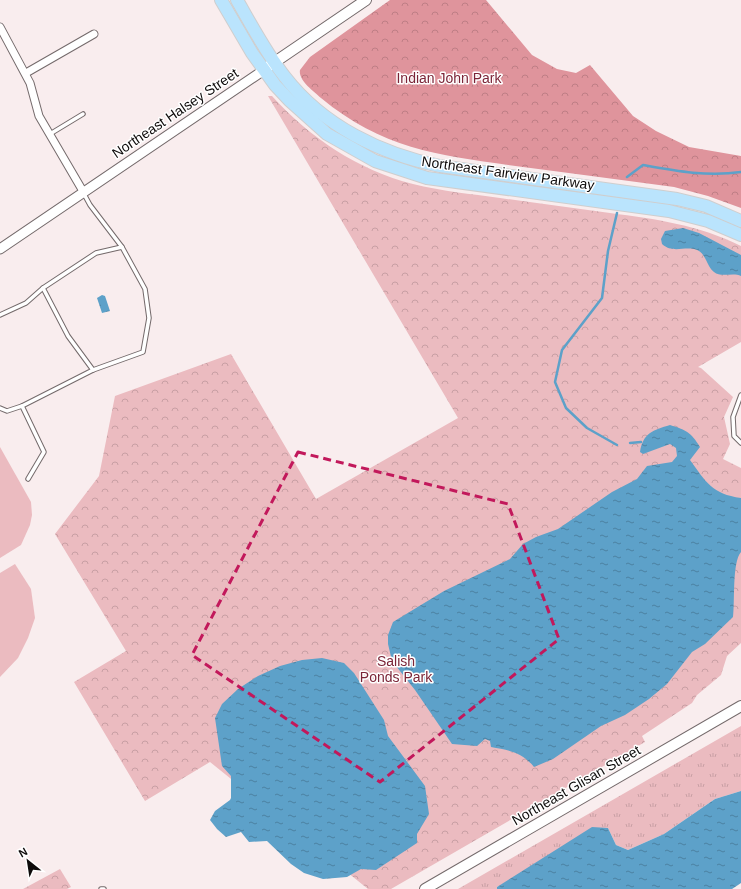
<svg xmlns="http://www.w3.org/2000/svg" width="741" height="889" viewBox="0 0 741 889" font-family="Arial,sans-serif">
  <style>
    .grass { fill: url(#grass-tufts) }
    .forest { fill: url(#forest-crowns) }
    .park { fill: url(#park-crowns) }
    .pitch { fill: #ebbbc0 }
    .water { fill: url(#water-ripples) }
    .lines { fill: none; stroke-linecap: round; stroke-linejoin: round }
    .stream { stroke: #5da1c9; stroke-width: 2.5 }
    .service-casing { stroke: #746a6b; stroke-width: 5.5 }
    .minor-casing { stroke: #746a6b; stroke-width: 9 }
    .tertiary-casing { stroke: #746a6b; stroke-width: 11 }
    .secondary-casing { stroke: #746a6b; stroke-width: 12 }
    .primary-casing { stroke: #cfcece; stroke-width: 14 }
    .service { stroke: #fff; stroke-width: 3.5 }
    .minor { stroke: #fff; stroke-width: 7 }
    .tertiary { stroke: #fff; stroke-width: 9 }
    .secondary { stroke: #fff; stroke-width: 10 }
    .primary { stroke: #bae4fd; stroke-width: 12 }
    .marked { fill: none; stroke: #c2185b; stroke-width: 3; stroke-dasharray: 8 5; stroke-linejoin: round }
    .labels { text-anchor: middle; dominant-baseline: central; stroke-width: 3; stroke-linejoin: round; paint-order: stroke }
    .park-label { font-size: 14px; fill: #7b2437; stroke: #fff }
    .street-label { font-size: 14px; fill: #0e0b0b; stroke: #fff }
  </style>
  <defs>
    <pattern id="grass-tufts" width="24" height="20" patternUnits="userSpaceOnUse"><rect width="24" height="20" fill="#ebbbc0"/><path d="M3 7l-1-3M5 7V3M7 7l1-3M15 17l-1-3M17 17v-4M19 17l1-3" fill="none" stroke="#c89fa4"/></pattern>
    <pattern id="forest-crowns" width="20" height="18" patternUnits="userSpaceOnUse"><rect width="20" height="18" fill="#df949c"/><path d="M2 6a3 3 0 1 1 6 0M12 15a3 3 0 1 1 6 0" fill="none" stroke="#be7e85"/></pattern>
    <pattern id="park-crowns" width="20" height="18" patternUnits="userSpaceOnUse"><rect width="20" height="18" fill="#ebbbc0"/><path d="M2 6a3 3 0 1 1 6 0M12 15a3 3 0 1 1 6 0" fill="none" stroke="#c89fa4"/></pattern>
    <pattern id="water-ripples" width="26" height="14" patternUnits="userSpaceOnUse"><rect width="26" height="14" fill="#5da1c9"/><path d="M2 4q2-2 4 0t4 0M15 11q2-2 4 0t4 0" fill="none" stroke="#4b81a1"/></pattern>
  </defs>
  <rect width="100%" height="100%" fill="#f9edee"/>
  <!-- grass -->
  <polygon class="grass" points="741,726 741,791 715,799 664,834 628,850 616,845 608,828 497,887 497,889 458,889"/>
  <!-- forest -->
  <path class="forest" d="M390,0H486L532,55L557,69L576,73L590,65L633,116L656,131L689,147L741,156V208L708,196L674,187C624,180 574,174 523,167C444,156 385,151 321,98C313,91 298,80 300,70L310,57Z"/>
  <!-- park -->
  <g class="park">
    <path d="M268,96H272C310,138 358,170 413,184C441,191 471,194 500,198C536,203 573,208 610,213C656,219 699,225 741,246V342L698,367L701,368L733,397L724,417L730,444L723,459L741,468V643L727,656L721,675L697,695L692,703L642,736L645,742L391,889H368L210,762L145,801L74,682L126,651L55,534L99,476L115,396L231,354L316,499L458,418Z"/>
    <polygon points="60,869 71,887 67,889 23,889"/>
  </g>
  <!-- pitch -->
  <g class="pitch">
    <polygon points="0,447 31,502 32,515 30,525 21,545 0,558"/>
    <polygon points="15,564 31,589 35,618 28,638 18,658 0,677 0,573"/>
  </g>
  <!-- water -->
  <g class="water">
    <path d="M683,228L699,233L741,255V276C733,272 721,278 714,272C706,266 706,251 694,249C682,247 672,253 662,244L661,239L665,231Z"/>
    <polygon points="102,295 105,296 110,311 102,313 97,298"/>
    <path d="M670,425C686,430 691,432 700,447L690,460C706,482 712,494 741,498V552C732,562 735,602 733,617L705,644L692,652L667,684L649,699L625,715L601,726L553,759L534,767C522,752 508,750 491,747L490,741L485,739L477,746L452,744L415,690L392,661L388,644V635L393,622L444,591L510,559L523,544L536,537L558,529L612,492L637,479L647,466L672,462L677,456L676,448L670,444L643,454L640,452C643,433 653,430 670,425Z"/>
    <polygon points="322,658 344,663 354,673 384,720 388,736 425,786 429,814 417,834 417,843 376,870 361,869 347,877 323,879 304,873 291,864 267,841 249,842 241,832 226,837 217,829 210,820 215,811 230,800 231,798 231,776 222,766 215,718 222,704 238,689 258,676 280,666 302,660"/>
    <polygon points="741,791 741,883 732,889 497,889 497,887 592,827 608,828 616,845 628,850 664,834 715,799"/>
  </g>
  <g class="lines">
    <!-- stream -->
    <g class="stream">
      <path d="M627,177L643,165C676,171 708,177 741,172"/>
      <polyline points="630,443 641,442"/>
      <polyline points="617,445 587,428 566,408 555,382 562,350 602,298 608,251 617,213"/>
    </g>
    <defs>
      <g id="service">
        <polyline points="50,134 83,114"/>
        <polyline points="0,315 26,303 43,288"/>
        <polyline points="93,370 143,352 149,318 145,289 122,247"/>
        <polyline points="741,395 733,417 734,436 741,443"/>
        <polyline points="22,406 44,452 28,479"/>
        <polyline points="0,408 7,411 22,406 93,370 68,336 43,288 96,253 122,247 90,205 84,194"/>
        <polyline points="101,889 104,889"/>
      </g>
      <g id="minor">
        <polyline points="0,27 30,83 39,116 84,193"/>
        <polyline points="26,73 94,34"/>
      </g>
      <polyline id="tertiary" points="0,249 264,70"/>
      <g id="secondary">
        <polyline points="269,66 366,0"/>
        <polyline points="425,889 741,706"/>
      </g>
      <g id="primary">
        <polyline points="221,0 252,53 275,85 289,100 327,134 375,161 427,178 669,211 708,221 741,235"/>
        <path d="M237,0C252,26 266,53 285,77C323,126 381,154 440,166L677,199L706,206L741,221"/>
      </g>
    </defs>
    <!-- service casing -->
    <use href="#service" class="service-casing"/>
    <!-- minor casing -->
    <use href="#minor" class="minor-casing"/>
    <!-- tertiary casing -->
    <use href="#tertiary" class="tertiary-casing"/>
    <!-- secondary casing -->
    <use href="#secondary" class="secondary-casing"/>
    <!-- primary casing -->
    <use href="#primary" class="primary-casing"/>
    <!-- service -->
    <use href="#service" class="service"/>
    <!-- minor -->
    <use href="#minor" class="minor"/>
    <!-- tertiary -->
    <use href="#tertiary" class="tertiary"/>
    <!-- secondary -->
    <use href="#secondary" class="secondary"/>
    <!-- primary -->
    <use href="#primary" class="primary"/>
  </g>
  <!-- marked area -->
  <path class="marked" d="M298,452L508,504L559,639L380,782L192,655Z"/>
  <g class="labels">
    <!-- park labels -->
    <g class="park-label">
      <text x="449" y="78">Indian John Park</text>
      <text x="396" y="661">Salish<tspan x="396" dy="16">Ponds Park</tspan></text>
    </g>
    <!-- street labels -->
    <g class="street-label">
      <text transform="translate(175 113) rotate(-34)">Northeast Halsey Street</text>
      <text transform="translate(508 173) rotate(8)">Northeast Fairview Parkway</text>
      <text transform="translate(576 785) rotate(-30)">Northeast Glisan Street</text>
    </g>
  </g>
  <!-- north arrow -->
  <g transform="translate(28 861) rotate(330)" stroke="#ffffff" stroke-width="3" paint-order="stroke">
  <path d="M0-3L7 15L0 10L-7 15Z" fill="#0e0b0b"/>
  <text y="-6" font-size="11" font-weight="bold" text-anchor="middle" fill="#0e0b0b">N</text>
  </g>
</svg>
